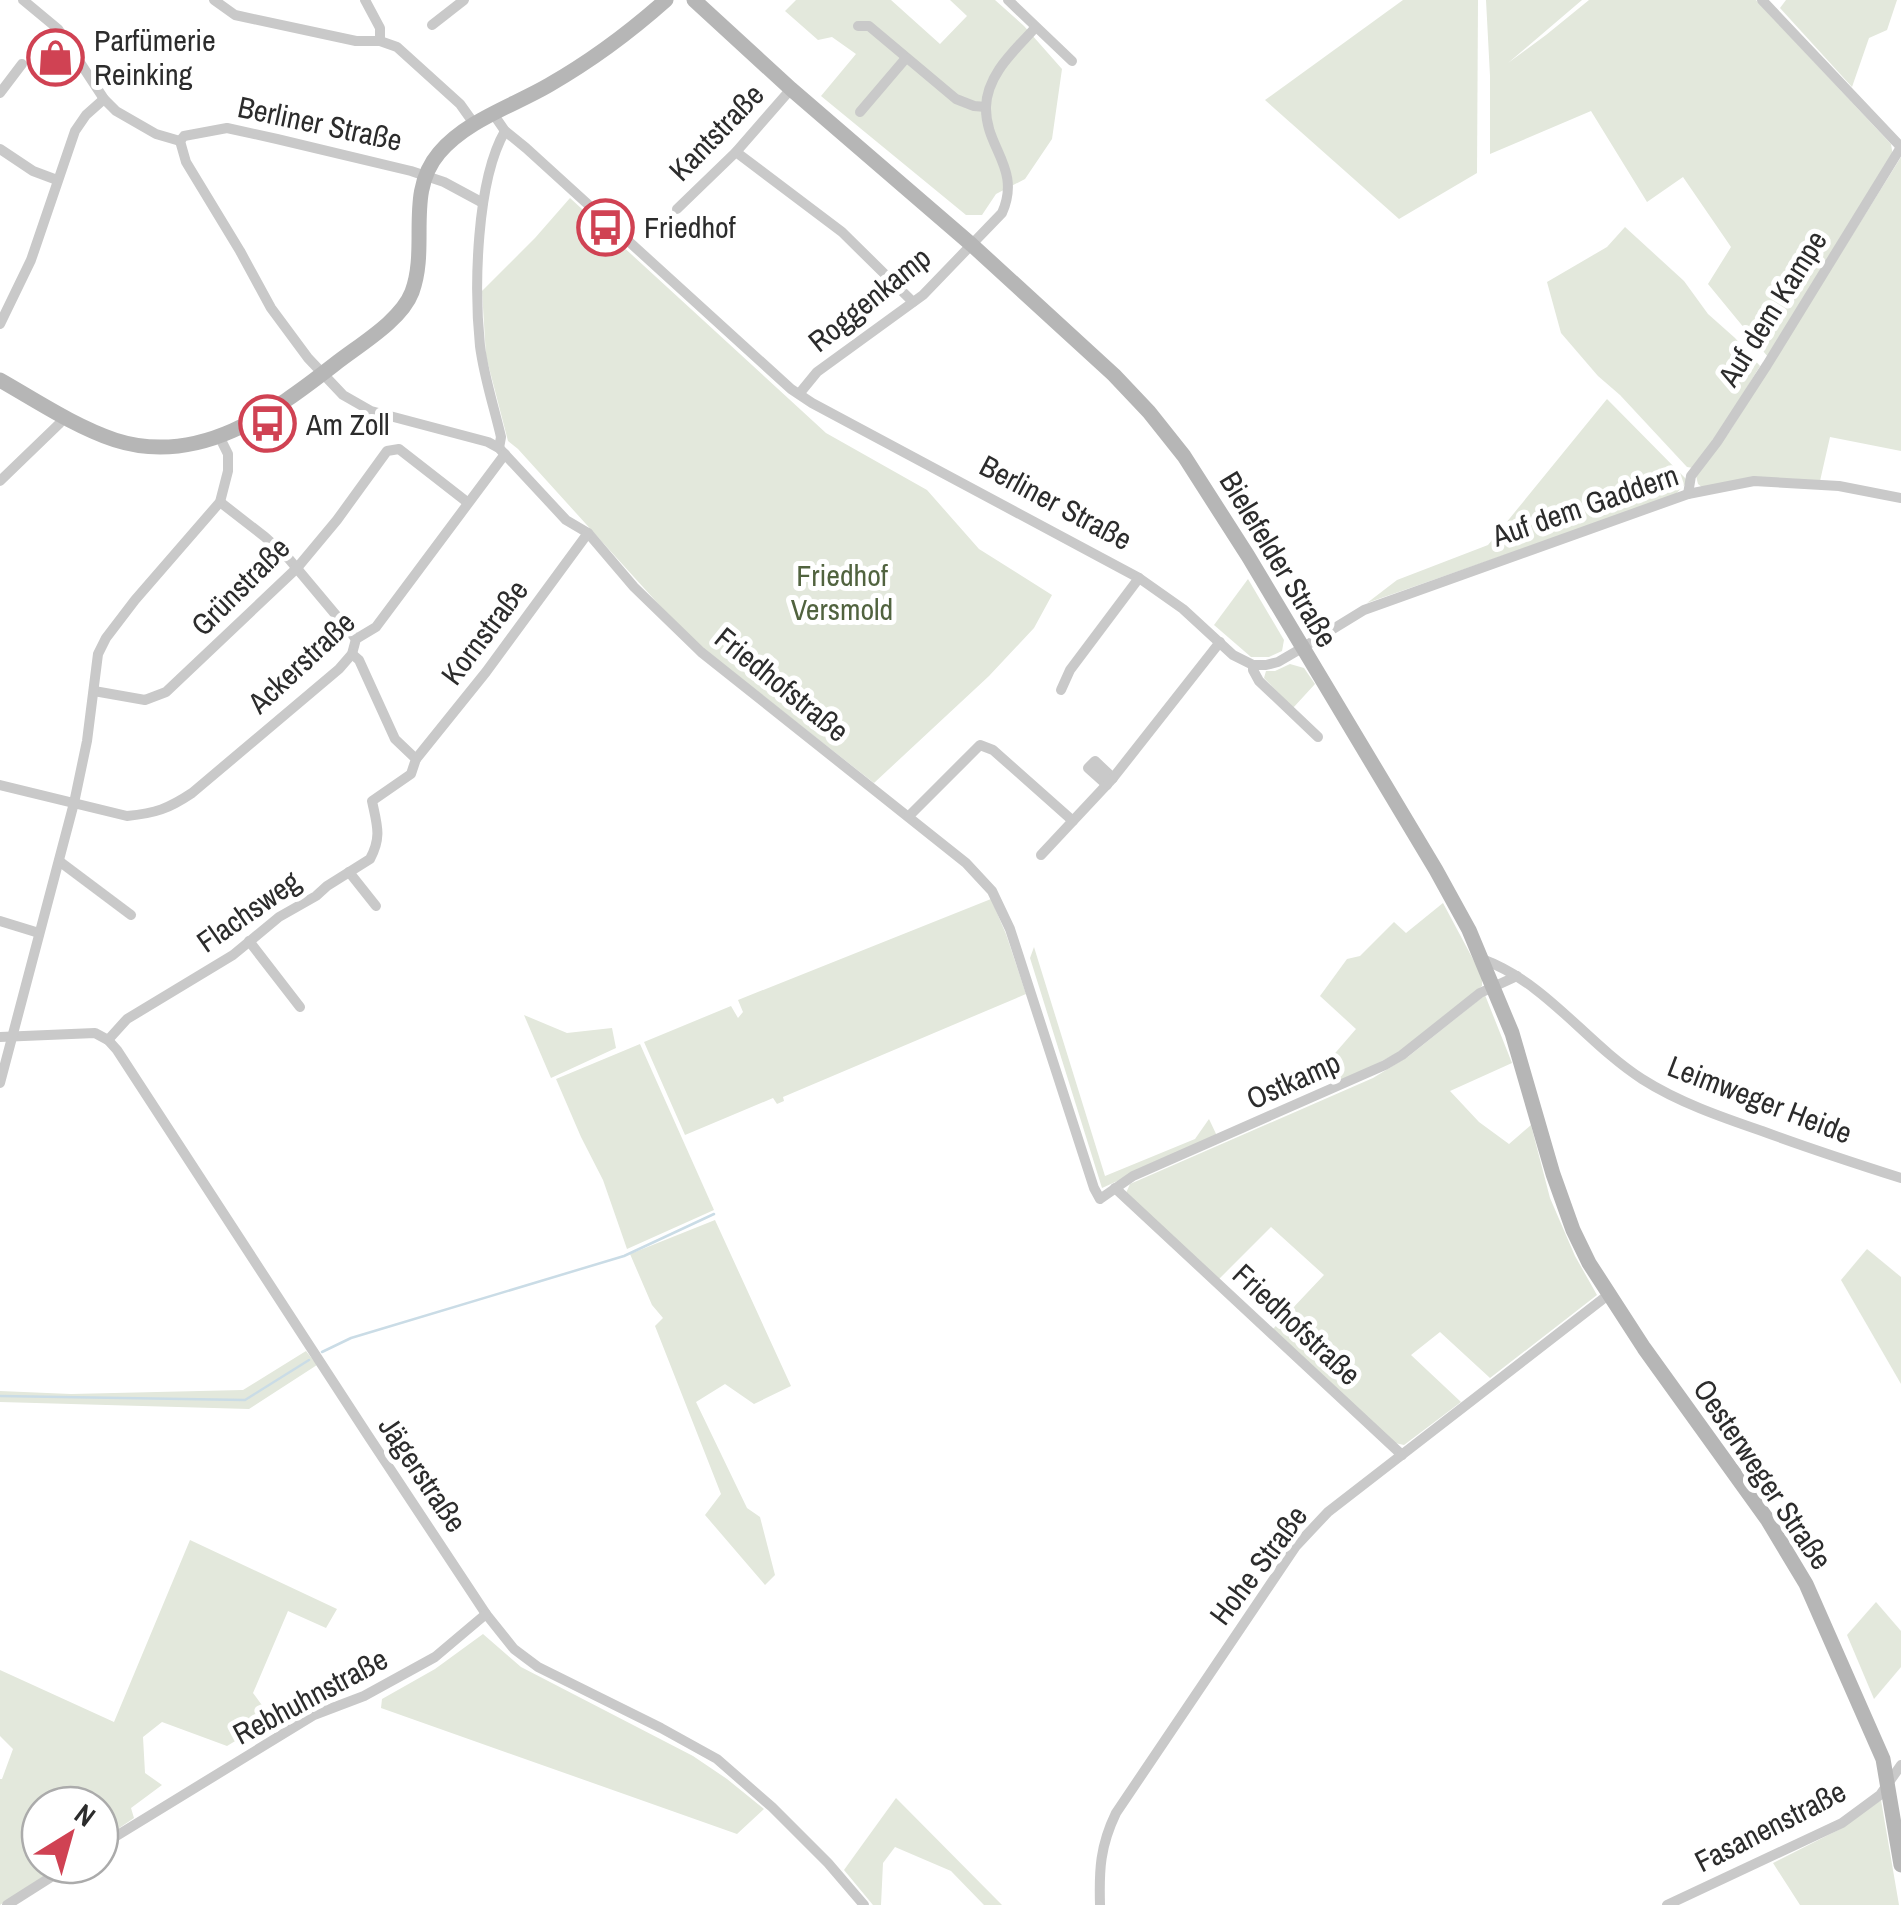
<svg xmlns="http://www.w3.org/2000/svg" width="1901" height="1905" viewBox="0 0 1901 1905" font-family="'Archivo Narrow',sans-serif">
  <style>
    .green { fill: #e3e8dc }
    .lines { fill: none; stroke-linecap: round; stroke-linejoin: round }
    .stream { stroke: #cadce6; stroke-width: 2.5 }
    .street { stroke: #c9c9c9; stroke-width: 10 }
    .secondary { stroke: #b6b6b6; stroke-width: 15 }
    .labels { text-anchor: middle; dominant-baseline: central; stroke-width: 10; stroke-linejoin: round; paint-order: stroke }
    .poi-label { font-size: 30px; fill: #2c2c2c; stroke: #fff; text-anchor: start }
    .street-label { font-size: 30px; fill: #2c2c2c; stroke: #fff }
    .park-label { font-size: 30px; fill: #51633f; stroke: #fff }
  </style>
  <rect width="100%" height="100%" fill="#fff"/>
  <!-- green -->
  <g class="green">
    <polygon points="796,0 891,0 940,44 967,16 950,0 995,0 1024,26 1062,69 1052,139 1025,179 996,194 982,215 966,215 821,96 856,54 832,37 818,40 785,11"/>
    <polygon points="1403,0 1478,0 1477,173 1399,219 1265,100"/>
    <polygon points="1486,0 1582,0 1508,63 1546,35 1589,0 1756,0 1891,144 1893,156 1768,357 1708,284 1731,247 1683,177 1647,202 1591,111 1490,154 1490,76"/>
    <polygon points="1786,0 1897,0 1887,30 1869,38 1852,87 1780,8"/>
    <polygon points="1901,157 1901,451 1830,437 1820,481 1703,488 1698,484 1696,476 1730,431"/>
    <polygon points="570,198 826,433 927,490 979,549 1052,595 1034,628 989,676 874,783 702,648 672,619 518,449 508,441 486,356 482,291 535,238"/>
    <polygon points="1625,227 1684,281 1708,314 1735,338 1760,366 1721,430 1693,468 1687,467 1620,395 1598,376 1561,333 1547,282 1607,247"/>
    <polygon points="1607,399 1688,481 1674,496 1367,603 1397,580 1488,545"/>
    <polygon points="1248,579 1284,640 1282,651 1269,657 1251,657 1214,625"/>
    <polygon points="1290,664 1304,668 1315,684 1293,708 1264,678 1266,671 1275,671"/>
    <polygon points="991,899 1006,934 1026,994 783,1097 784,1101 777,1104 773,1098 685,1135 644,1042 731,1006 738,1018 743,1012 738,1000"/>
    <polygon points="1443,903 1482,976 1482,986 1403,1050 1342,1082 1324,1066 1356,1029 1320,996 1347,959 1360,956 1394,922 1406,933"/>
    <polygon points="1034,947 1105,1176 1195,1139 1209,1119 1217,1136 1102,1188 1030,958"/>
    <polygon points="1485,995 1512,1063 1450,1091 1479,1122 1509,1144 1531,1125 1550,1198 1575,1256 1597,1295 1490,1378 1440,1332 1411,1355 1461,1402 1404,1445 1395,1443 1272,1330 1324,1275 1271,1227 1219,1279 1126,1193 1130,1184 1373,1078 1409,1056"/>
    <polygon points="524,1015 567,1033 612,1028 616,1048 551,1078"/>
    <polygon points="640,1044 714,1210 627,1249 603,1180 581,1137 556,1079"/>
    <polygon points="715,1220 791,1386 754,1404 725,1384 696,1402 747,1508 760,1517 775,1575 765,1585 705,1515 721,1494 655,1326 663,1318 652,1305 630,1254"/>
    <polygon points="1867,1249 1901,1277 1901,1384 1841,1280"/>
    <polygon points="306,1351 317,1365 249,1409 0,1402 0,1391 71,1394 243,1390"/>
    <polygon points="190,1540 337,1609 326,1628 288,1611 253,1693 272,1719 227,1746 162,1722 143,1737 145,1773 162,1785 131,1808 134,1818 100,1841 100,1805 40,1805 40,1865 61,1865 0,1905 0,1779 2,1779 13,1749 0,1736 0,1670 114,1722"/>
    <polygon points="1876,1602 1901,1631 1901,1667 1874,1699 1847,1635"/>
    <polygon points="483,1634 521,1667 693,1756 727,1779 764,1809 737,1834 381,1708 382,1699 435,1669"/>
    <polygon points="896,1798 1002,1905 984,1905 951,1871 895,1847 883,1863 881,1905 873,1905 844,1870"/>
    <polygon points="1881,1800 1899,1905 1800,1905 1773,1863 1840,1829"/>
  </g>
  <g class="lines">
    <!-- stream -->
    <g class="stream">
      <polyline points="322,1352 351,1338 624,1256 714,1214"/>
      <polyline points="0,1396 245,1400 309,1360"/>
    </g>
    <!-- street -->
    <g class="street">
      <polyline points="23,0 58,29 104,99 116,111 156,134 180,141 184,136 227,128 277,139 411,171 444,182 483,203"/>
      <polyline points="214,0 235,15 356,41 380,41 397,47 460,104 475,125"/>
      <polyline points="365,0 380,28 380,41"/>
      <polyline points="1008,0 1072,61"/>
      <polyline points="1762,0 1901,147"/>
      <polyline points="432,25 464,0"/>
      <polyline points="858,26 869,26 956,99 974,106 986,107"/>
      <polyline points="0,93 22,64"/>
      <polyline points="860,112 906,58"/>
      <polyline points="494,115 505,131 526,148 791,389 812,403 1139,578 1183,609 1233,655 1253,665 1266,665 1278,662 1302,648 1364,610 1688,494 1754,481 1839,486 1901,498"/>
      <polyline points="180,141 186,162 240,251 271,308 308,358 343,395 371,411 488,442 499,448 566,520 588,533 634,587 701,652 966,863 992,891 1010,929 1094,1188 1100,1199 1133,1176 1385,1065 1402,1055 1480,993 1517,976"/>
      <polyline points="0,149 33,171 57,180"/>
      <polyline points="736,152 842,232 913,302"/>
      <polyline points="677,209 736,152 791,89"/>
      <polyline points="0,324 31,260 75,131 86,115 104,99"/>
      <path d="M799,394L817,372L923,295L1002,213C1022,168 985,148 986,107C987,74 1015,50 1035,28"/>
      <path d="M499,448L501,437C494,407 484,377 480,346C474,288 476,181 505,131"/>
      <polyline points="0,481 59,424 64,416"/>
      <polyline points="1688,494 1691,476 1717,442 1767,365 1901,147"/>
      <polyline points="220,502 265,537 289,559 356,639"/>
      <polyline points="1253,665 1253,670 1259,681 1318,737"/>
      <polyline points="1061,690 1070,670 1139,578"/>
      <polyline points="94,691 145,700 166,692 297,568 337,520 387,451 399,449 467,502"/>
      <polyline points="416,759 486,672 588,533"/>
      <path d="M0,785L127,816C156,813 168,809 192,793L339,669L352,654L356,639L376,627L505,454"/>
      <polyline points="1107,785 1088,768 1095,761 1113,778"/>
      <polyline points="909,816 980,745 993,750 1073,821"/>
      <polyline points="1041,855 1113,778 1220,642"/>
      <polyline points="59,861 131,915"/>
      <polyline points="349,872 376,906"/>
      <polyline points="0,921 39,933"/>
      <polyline points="249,941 300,1007"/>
      <path d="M1482,959C1547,983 1585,1042 1642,1079C1678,1102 1721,1117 1762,1131C1808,1148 1854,1163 1901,1178"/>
      <polyline points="0,1037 95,1033 108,1040 117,1050 367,1434 486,1614 514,1649 538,1667 661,1728 717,1759 772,1807 828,1863 864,1905"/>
      <path d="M108,1040L127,1019L233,955L279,917L316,896L327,886L370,859C382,837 377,825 372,801L411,774L416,759L395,739L359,660L352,654"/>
      <polyline points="0,1083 74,803 87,741 98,654 106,638 135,600 220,502 228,471 228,454 220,438"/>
      <polyline points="1115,1188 1402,1455"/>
      <polyline points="100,1846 314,1715 364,1696 435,1657 486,1614"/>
      <polyline points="7,1905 70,1865"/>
      <path d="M1100,1905C1099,1870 1100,1846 1116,1813L1296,1546L1328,1512L1608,1295"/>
      <polyline points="1667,1905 1842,1823 1880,1795 1901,1765"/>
    </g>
    <!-- secondary -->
    <g class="secondary">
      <polyline points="694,0 791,89 972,245 1114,375 1149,412 1184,456 1248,556 1436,870 1469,930 1512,1033 1553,1174 1573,1230 1589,1263 1644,1348 1767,1519 1806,1584 1883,1759 1901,1865"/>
      <path d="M0,380C37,401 74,426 115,440C199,467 272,413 335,364C359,345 401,321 412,292C429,246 405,193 439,153C467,120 513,106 549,85C591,61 630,32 666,0"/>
    </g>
  </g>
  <!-- icons -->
  <defs>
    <symbol id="shop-ring" viewBox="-11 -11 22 22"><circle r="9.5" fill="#fff" stroke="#d04253" stroke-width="1.5"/><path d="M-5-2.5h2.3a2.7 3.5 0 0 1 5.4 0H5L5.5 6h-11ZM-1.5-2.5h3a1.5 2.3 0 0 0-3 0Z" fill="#d04253"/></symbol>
    <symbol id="bus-ring" viewBox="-11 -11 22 22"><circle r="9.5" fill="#fff" stroke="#d04253" stroke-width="1.5"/><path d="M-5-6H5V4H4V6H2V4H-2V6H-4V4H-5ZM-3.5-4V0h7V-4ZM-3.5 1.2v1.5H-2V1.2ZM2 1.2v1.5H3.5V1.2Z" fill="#d04253"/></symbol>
  </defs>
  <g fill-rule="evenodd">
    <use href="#shop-ring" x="24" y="26" width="63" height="63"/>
    <use href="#bus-ring" x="574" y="196" width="63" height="63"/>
    <use href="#bus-ring" x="236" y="392" width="63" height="63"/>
  </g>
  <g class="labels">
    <!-- poi labels -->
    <g class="poi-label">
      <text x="94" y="40">Parfümerie<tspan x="94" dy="34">Reinking</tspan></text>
      <text x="644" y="227">Friedhof</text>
      <text x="306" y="424">Am Zoll</text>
    </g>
    <!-- street labels -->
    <g class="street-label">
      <text transform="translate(320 123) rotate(12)">Berliner Straße</text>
      <text transform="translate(716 132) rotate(-46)">Kantstraße</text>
      <text transform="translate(869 299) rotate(-39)">Roggenkamp</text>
      <text transform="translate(1772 308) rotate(-58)">Auf dem Kampe</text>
      <text transform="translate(1056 502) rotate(28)">Berliner Straße</text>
      <text transform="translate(1585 505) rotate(-19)">Auf dem Gaddern</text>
      <text transform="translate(1279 559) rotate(59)">Bielefelder Straße</text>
      <text transform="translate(240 586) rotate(-45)">Grünstraße</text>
      <text transform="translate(484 632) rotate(-53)">Kornstraße</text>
      <text transform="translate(301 662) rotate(-43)">Ackerstraße</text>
      <text transform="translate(782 684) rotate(39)">Friedhofstraße</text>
      <text transform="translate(248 911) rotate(-35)">Flachsweg</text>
      <text transform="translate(1293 1080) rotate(-24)">Ostkamp</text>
      <text transform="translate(1760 1099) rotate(21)">Leimweger Heide</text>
      <text transform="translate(1297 1324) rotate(43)">Friedhofstraße</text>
      <text transform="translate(423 1474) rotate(56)">Jägerstraße</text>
      <text transform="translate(1763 1474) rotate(56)">Oesterweger Straße</text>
      <text transform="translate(1258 1565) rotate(-53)">Hohe Straße</text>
      <text transform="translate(310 1696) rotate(-28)">Rebhuhnstraße</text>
      <text transform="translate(1770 1826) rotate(-27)">Fasanenstraße</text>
    </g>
    <!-- park labels -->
    <g class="park-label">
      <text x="842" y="575">Friedhof<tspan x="842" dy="34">Versmold</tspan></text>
    </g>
  </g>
  <!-- north arrow -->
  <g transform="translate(70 1835) rotate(37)"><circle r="48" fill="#ffffff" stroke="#ababab" stroke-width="2.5"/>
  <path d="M0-8L18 38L0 25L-18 38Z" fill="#d04253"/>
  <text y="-15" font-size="28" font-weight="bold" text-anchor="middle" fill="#2c2c2c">N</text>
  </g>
</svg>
